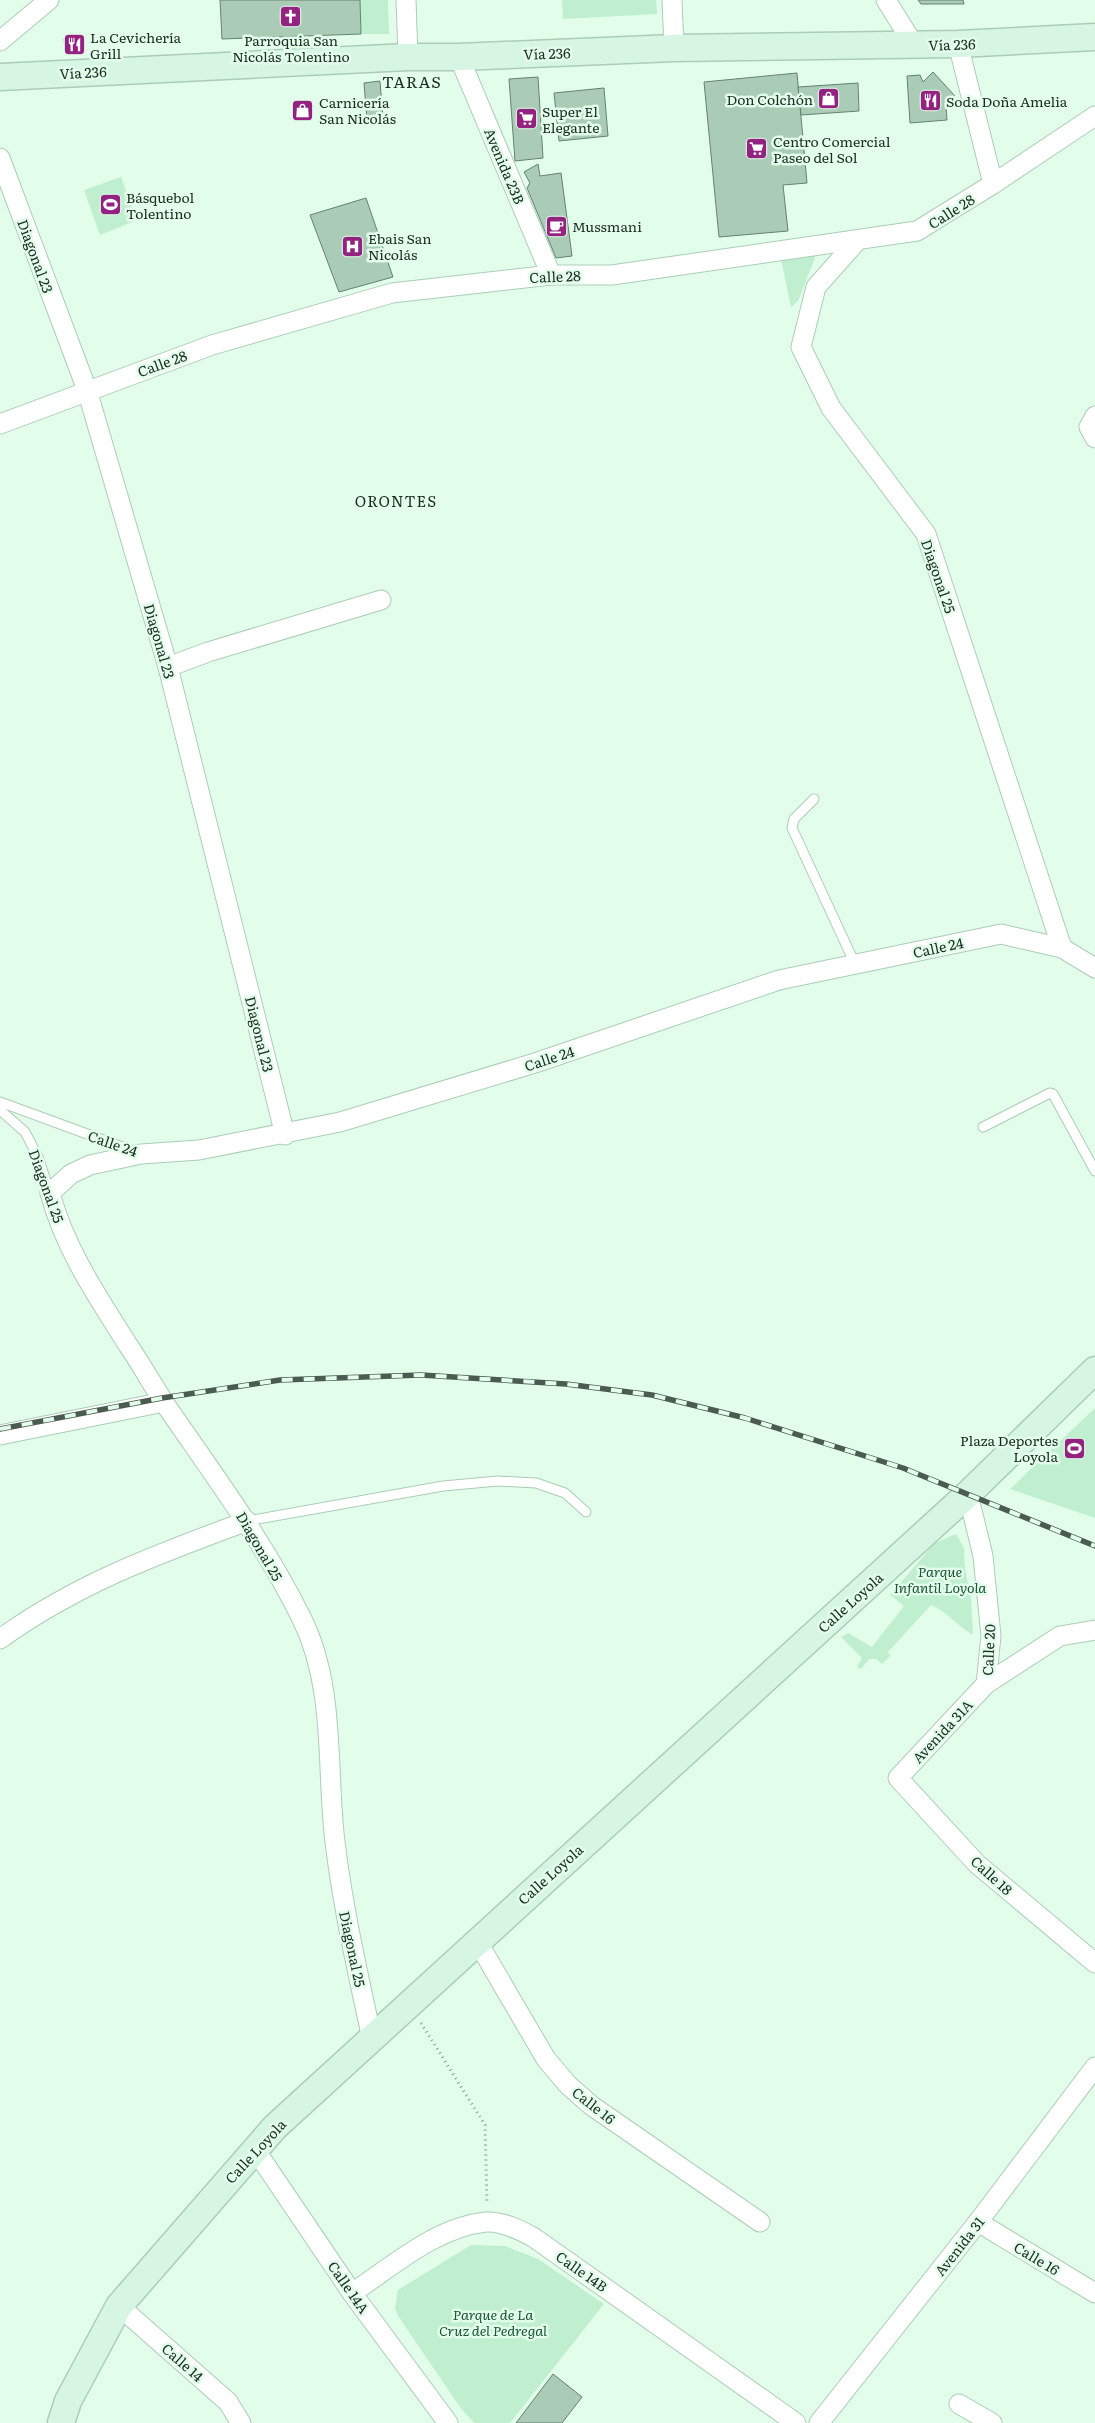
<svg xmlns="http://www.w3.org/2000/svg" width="1095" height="2423" viewBox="0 0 1095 2423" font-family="Literata,serif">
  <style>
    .green { fill: #bfefcf }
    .building { fill: #aacbb5; stroke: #64836e }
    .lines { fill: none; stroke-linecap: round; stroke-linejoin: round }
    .lane-casing { stroke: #abcdb6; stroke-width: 11 }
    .street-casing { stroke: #abcdb6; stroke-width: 21 }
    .secondary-casing { stroke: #abcdb6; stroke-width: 29 }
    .path { stroke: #879c8e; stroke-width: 3; stroke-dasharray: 1 4; stroke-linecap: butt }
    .lane { stroke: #fff; stroke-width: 9 }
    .street { stroke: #fff; stroke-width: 19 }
    .secondary { stroke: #d6f6e3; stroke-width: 26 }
    .rail-casing { stroke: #4b5b51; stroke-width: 5.5 }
    .rail { stroke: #e2feeb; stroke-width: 4; stroke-dasharray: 11; stroke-linecap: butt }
    .labels { text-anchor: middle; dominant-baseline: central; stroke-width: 5; stroke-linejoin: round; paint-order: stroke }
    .poi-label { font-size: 14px; fill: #1e2b23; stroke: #e2feeb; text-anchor: start }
    .street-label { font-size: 14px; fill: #1e2b23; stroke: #e2feeb }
    .park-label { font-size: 14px; font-style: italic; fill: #1b5535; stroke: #e2feeb }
    .neighbourhood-label { font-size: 15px; letter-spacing: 1px; fill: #1e2b23; stroke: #e2feeb }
    .quarter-label { font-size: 16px; letter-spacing: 1px; fill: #1e2b23; stroke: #e2feeb }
  </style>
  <rect width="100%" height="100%" fill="#e2feeb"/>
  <!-- green -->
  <g class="green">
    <polygon points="360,0 388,0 389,34 361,34"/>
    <polygon points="562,0 656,0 657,14 563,19"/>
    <polygon points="121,177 137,220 100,235 84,190"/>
    <polygon points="780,254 816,255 798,301 791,307"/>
    <polygon points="1095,1408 1095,1518 1010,1489"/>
    <path d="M956,1534L964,1548L965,1570L971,1596L973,1635C957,1626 947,1611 931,1605L887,1653L891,1655L882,1664L876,1659H869L861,1669L857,1667L862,1658L841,1637L848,1633L872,1647L904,1606L890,1595L935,1543Z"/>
    <polygon points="471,2245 505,2246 538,2259 604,2304 510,2423 474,2423 460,2407 398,2316 395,2308 398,2290"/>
  </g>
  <!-- building -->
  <g class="building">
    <polygon points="220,0 360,0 361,34 222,39"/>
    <polygon points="918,0 963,0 964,4 921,4"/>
    <polygon points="64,39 83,39 83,51 66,53"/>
    <polygon points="933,72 955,96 946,105 947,120 910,123 907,76 920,75 923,82"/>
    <polygon points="797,73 807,183 783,185 788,231 719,237 704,82"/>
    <polygon points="538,77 543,158 515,161 509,79"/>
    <polygon points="380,81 383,118 367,120 364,83"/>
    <polygon points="858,83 859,111 801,115 798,87"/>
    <polygon points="604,88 608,136 559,141 554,93"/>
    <polygon points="538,164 540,176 561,173 572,256 556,258 527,188 530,183 524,172"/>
    <polygon points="366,198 393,277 339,292 310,215"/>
    <polygon points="553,2374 582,2397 562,2423 516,2423"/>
  </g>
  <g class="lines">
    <defs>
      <g id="lane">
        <polyline points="814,799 794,819 792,828 855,964"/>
        <polyline points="0,1102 136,1152"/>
        <polyline points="0,1110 25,1132 38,1157 50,1193"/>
        <polyline points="983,1127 1050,1093 1053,1094 1095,1171"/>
        <polyline points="247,1521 443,1486 498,1481 536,1483 565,1493 586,1512"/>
      </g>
      <g id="street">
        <polyline points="406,0 408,57"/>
        <polyline points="672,0 674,48"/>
        <polyline points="886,0 914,45"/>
        <polyline points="0,41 49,0"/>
        <polyline points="958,44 993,184"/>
        <polyline points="459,57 551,275"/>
        <polyline points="0,158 87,390 168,667 285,1135"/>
        <polyline points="857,241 816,287 801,347 831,408 926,534 1062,948"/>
        <polyline points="1095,416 1089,427 1095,438"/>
        <polyline points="0,424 212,345 392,293 551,275 612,275 917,231 993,184 1095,116"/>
        <polyline points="168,667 208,652 381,600"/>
        <polyline points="0,1435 164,1402"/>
        <polyline points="968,1494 983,1556 991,1636 986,1684 1060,1636 1095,1630"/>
        <path d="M0,1639C78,1583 158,1554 247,1521"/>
        <polyline points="986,1684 898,1778 977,1864 1095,1963"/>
        <polyline points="477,1941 546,2059 568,2085 592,2106 760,2222"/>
        <path d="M372,2039C358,1973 343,1909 335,1842C326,1768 336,1688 302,1619C264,1542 213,1474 165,1404C152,1384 141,1364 128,1345C97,1296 65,1249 50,1193L71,1174L90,1165L141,1154L199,1150L340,1122L535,1063L779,980L1001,934L1062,948L1095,968"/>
        <polyline points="254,2148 352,2293 448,2423"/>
        <polyline points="978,2222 1095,2293"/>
        <path d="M352,2293C393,2266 436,2227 486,2222C502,2221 520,2230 533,2237L796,2423"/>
        <polyline points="119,2306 228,2402 241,2423"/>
        <polyline points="959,2404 992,2423"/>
        <polyline points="819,2423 978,2222 1095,2067"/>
      </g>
      <g id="secondary">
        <polyline points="0,77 408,57 459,57 674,48 958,44 1095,37"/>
        <polyline points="61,2423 68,2401 119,2306 275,2127 968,1494 1095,1370"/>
      </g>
    </defs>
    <!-- lane casing -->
    <use href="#lane" class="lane-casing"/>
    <!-- street casing -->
    <use href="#street" class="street-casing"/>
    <!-- secondary casing -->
    <use href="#secondary" class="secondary-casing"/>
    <!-- path -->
    <polyline class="path" points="421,2023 485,2125 487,2204"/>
    <!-- lane -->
    <use href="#lane" class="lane"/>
    <!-- street -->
    <use href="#street" class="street"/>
    <!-- secondary -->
    <use href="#secondary" class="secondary"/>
    <defs>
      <polyline id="rail" points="0,1429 162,1398 280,1380 421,1375 566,1384 652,1395 745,1418 903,1468 1095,1546"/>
    </defs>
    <!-- rail casing -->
    <use href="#rail" class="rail-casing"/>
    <!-- rail -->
    <use href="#rail" class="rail"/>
  </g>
  <!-- icons -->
  <defs>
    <symbol id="church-square" viewBox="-11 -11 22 22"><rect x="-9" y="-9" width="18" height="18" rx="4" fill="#932281" stroke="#e2feeb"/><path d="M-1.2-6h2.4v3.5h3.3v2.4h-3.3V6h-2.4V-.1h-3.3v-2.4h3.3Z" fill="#fff"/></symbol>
    <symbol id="restaurant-square" viewBox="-11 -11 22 22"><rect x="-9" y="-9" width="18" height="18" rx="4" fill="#932281" stroke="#e2feeb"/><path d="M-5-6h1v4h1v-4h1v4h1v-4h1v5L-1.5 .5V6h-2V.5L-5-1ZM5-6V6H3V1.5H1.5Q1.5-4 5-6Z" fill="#fff"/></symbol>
    <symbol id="shop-square" viewBox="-11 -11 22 22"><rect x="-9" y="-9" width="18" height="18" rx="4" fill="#932281" stroke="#e2feeb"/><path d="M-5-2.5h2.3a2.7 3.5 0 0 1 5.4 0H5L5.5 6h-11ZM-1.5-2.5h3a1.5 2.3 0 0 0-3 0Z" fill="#fff"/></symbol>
    <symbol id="supermarket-square" viewBox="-11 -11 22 22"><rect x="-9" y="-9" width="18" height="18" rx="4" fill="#932281" stroke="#e2feeb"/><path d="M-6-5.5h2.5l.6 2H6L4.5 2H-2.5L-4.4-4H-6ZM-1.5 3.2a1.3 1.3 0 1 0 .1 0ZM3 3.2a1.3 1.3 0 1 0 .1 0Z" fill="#fff"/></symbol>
    <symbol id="stadium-square" viewBox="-11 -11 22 22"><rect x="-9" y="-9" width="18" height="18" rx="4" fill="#932281" stroke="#e2feeb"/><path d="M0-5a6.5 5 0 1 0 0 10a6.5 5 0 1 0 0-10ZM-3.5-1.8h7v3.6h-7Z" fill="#fff"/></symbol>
    <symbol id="cafe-square" viewBox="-11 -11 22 22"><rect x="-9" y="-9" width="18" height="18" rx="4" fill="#932281" stroke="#e2feeb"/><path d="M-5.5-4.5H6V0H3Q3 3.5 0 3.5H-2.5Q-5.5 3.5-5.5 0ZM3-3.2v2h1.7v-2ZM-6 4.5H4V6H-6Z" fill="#fff"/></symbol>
    <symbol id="hospital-square" viewBox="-11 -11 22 22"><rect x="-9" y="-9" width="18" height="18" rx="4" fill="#932281" stroke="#e2feeb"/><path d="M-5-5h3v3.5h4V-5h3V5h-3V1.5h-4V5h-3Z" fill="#fff"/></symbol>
  </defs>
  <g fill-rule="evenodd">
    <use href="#church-square" x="278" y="4" width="25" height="25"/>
    <use href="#restaurant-square" x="62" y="32" width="25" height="25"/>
    <use href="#shop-square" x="816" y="86" width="25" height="25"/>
    <use href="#restaurant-square" x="918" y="88" width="25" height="25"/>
    <use href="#shop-square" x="290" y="98" width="25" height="25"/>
    <use href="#supermarket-square" x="514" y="106" width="25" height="25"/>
    <use href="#supermarket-square" x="744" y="136" width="25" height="25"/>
    <use href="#stadium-square" x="98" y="192" width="25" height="25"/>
    <use href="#cafe-square" x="544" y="214" width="25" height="25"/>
    <use href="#hospital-square" x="340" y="234" width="25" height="25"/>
    <use href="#stadium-square" x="1062" y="1436" width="25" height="25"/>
  </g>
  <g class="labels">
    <!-- poi labels -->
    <g class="poi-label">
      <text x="90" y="37">La Cevichería<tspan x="90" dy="16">Grill</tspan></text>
      <text x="291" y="40" text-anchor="middle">Parroquia San<tspan x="291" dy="16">Nicolás Tolentino</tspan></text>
      <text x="813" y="99" text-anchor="end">Don Colchón</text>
      <text x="946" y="101">Soda Doña Amelia</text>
      <text x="319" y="102">Carnicería<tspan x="319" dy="16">San Nicolás</tspan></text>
      <text x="542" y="111">Super El<tspan x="542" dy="16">Elegante</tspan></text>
      <text x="773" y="141">Centro Comercial<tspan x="773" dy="16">Paseo del Sol</tspan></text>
      <text x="126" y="197">Básquebol<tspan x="126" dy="16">Tolentino</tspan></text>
      <text x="572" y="226">Mussmani</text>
      <text x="368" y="238">Ebais San<tspan x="368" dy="16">Nicolás</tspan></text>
      <text x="1058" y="1440" text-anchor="end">Plaza Deportes<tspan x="1058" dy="16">Loyola</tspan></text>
    </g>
    <!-- street labels -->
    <g class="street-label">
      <text transform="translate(952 44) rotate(-2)">Vía 236</text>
      <text transform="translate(547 53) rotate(-2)">Vía 236</text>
      <text transform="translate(83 72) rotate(-3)">Vía 236</text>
      <text transform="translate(505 166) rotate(67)">Avenida 23B</text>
      <text transform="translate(951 211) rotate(-32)">Calle 28</text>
      <text transform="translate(36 256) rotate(70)">Diagonal 23</text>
      <text transform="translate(555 276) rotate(-2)">Calle 28</text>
      <text transform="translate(162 363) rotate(-20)">Calle 28</text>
      <text transform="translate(939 576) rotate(71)">Diagonal 25</text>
      <text transform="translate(160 641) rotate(74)">Diagonal 23</text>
      <text transform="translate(938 947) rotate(-12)">Calle 24</text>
      <text transform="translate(260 1034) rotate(76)">Diagonal 23</text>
      <text transform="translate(549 1058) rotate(-18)">Calle 24</text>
      <text transform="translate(113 1143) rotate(19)">Calle 24</text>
      <text transform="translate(47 1186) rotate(70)">Diagonal 25</text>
      <text transform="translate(260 1546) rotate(60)">Diagonal 25</text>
      <text transform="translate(850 1602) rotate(-42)">Calle Loyola</text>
      <text transform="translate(988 1650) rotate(-87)">Calle 20</text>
      <text transform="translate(942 1731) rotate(-47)">Avenida 31A</text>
      <text transform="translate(550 1874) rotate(-42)">Calle Loyola</text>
      <text transform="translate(992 1875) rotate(42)">Calle 18</text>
      <text transform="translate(353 1949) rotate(78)">Diagonal 25</text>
      <text transform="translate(594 2105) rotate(38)">Calle 16</text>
      <text transform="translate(255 2151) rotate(-47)">Calle Loyola</text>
      <text transform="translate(959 2246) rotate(-52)">Avenida 31</text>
      <text transform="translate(1037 2258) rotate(31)">Calle 16</text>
      <text transform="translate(582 2271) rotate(35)">Calle 14B</text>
      <text transform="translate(349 2287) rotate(55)">Calle 14A</text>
      <text transform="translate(183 2362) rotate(41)">Calle 14</text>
    </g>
    <!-- park labels -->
    <g class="park-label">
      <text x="940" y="1571">Parque<tspan x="940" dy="16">Infantil Loyola</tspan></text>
      <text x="493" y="2314">Parque de La<tspan x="493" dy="16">Cruz del Pedregal</tspan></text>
    </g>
    <!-- neighbourhood labels -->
    <g class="neighbourhood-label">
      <text x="396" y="500">ORONTES</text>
    </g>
    <!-- quarter labels -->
    <g class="quarter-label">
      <text x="412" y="81">TARAS</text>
    </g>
  </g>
</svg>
